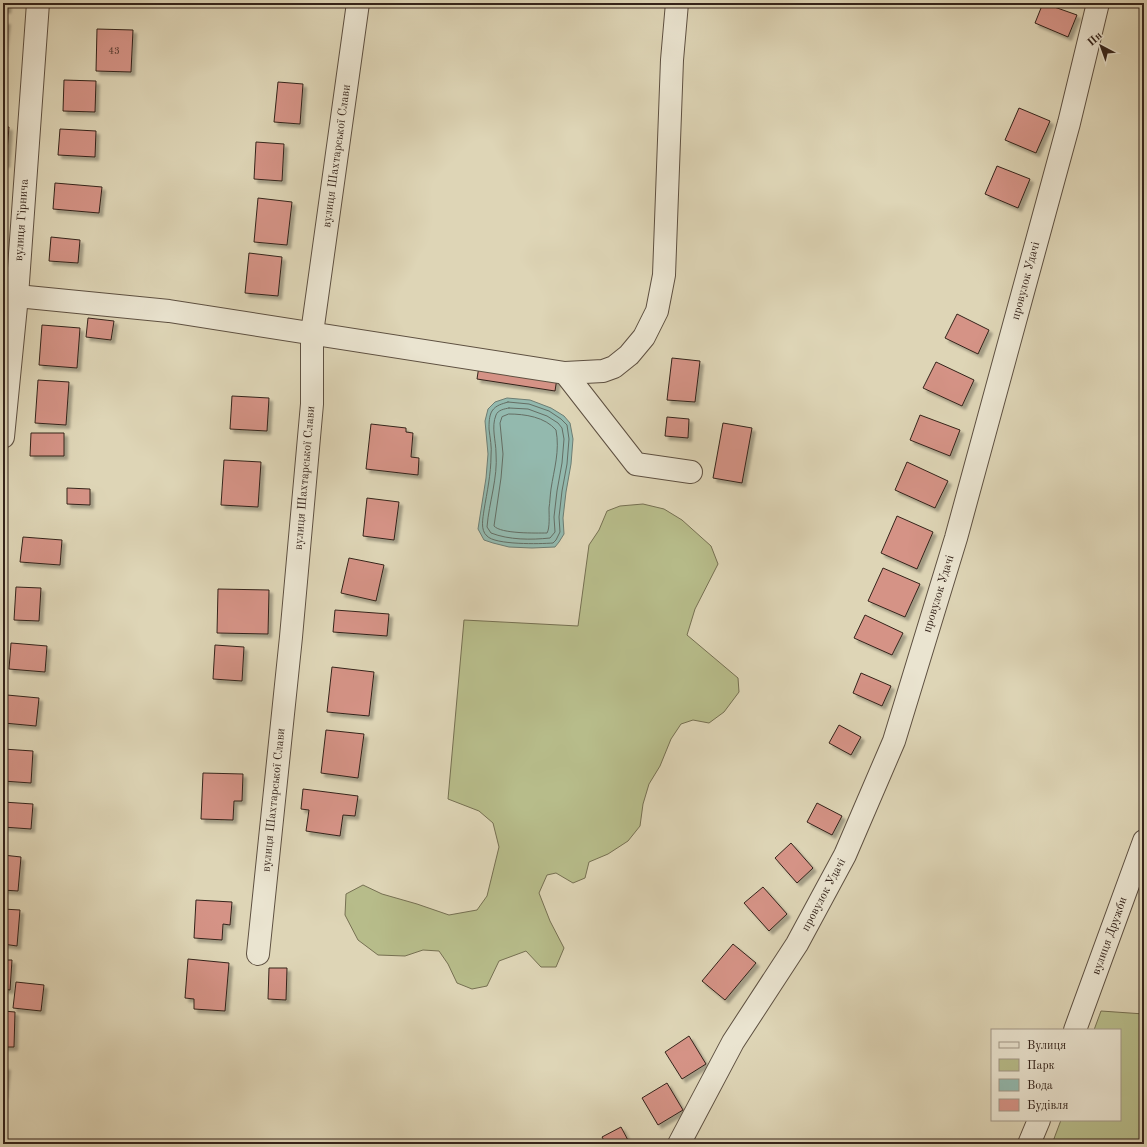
<svg xmlns="http://www.w3.org/2000/svg" width="1147" height="1147" viewBox="0 0 1147 1147" font-family="'Old Standard TT',serif">
  <style>
    .green { fill: #b7bc8a; stroke: #767052 }
    .water { fill: #93b9ae; stroke: #6d7d73 }
    .lines { fill: none; stroke-linecap: round; stroke-linejoin: round }
    .shore { stroke: #646e64; stroke-width: 1 }
    .building { fill: #d59386; stroke: #34231a; filter: url(#shadow) }
    .minor-casing { stroke: #5e5041; stroke-width: 24 }
    .minor { stroke: #eae4d0; stroke-width: 22 }
    .labels { text-anchor: middle; dominant-baseline: central; stroke-width: 3; stroke-linejoin: round; paint-order: stroke }
    .number-label { font-size: 10px; fill: #5c3f35 }
    .street-label { font-size: 12px; fill: #34231a; stroke: #eae4d0 }
  </style>
  <defs>
    <filter id="shadow"><feDropShadow dx="3.5" dy="3.5" stdDeviation="1" flood-color="#0004"/></filter>
  </defs>
  <rect width="100%" height="100%" fill="#ded5b6"/>
  <filter id="stains"><feTurbulence type="fractalNoise" baseFrequency=".005" numOctaves="4"/><feColorMatrix values="0 0 0 0 .2 0 0 0 0 .09 0 0 0 0 .02 0 0 0 .5 -.17"/></filter>
  <radialGradient id="worn" r=".72"><stop offset=".6" stop-color="#630" stop-opacity="0"/><stop offset="1" stop-color="#630" stop-opacity=".3"/></radialGradient>
  <!-- green -->
  <g class="green">
    <polygon points="643,504 664,509 682,520 711,546 718,564 695,609 687,635 738,678 739,692 724,712 709,723 693,720 681,724 671,739 660,766 649,784 643,804 640,826 628,841 608,854 589,862 585,878 573,883 556,873 547,875 539,893 550,921 564,948 556,967 541,967 526,951 499,961 487,986 472,989 457,983 448,964 439,951 423,950 405,956 378,955 358,940 345,915 346,894 363,885 382,894 417,904 449,915 477,910 487,896 499,847 493,823 479,811 448,799 464,620 578,626 589,545 599,530 607,511 620,506"/>
    <polygon points="1101,1011 1144,1014 1144,1144 1052,1144 1061,1120 1120,1120 1120,1030 1094,1030"/>
  </g>
  <!-- water -->
  <polygon class="water" points="507,398 530,400 551,408 564,416 570,423 573,439 571,464 566,492 563,518 564,534 559,542 555,547 532,548 509,547 493,543 484,540 478,529 486,478 488,454 485,421 488,409 495,402"/>
  <g class="lines">
    <!-- shore -->
    <g class="shore">
      <path d="M508,402L529,404L549,411L561,419L567,425L569,439L567,464L562,491L559,517L560,532L556,540L553,543C540,544 495,545 487,536C480,530 483,518 484,510C487,492 491,474 491,456C492,447 490,438 489,429C489,423 489,416 492,411C496,405 502,404 508,402Z"/>
      <path d="M509,408L528,409L547,416L558,423L562,428L564,439L562,463L557,491L554,517L555,532L550,538C531,540 509,540 491,533L487,527C489,502 498,478 496,453C496,441 491,427 496,415C498,410 504,409 509,408Z"/>
      <path d="M509,414C525,414 545,417 556,430C560,451 554,469 551,489C550,496 550,502 549,508C549,515 550,528 547,533C536,533 501,534 494,526L501,478L503,454L500,423L502,417Z"/>
    </g>
  </g>
  <!-- building -->
  <g class="building">
    <polygon points="3,3 8,3 7,10 3,9"/>
    <polygon points="1043,3 1077,15 1068,37 1035,23"/>
    <polygon points="3,21 7,21 3,53"/>
    <polygon points="97,29 133,30 131,72 96,71"/>
    <polygon points="64,80 96,81 95,112 63,111"/>
    <polygon points="278,82 303,84 300,124 274,122"/>
    <polygon points="1019,108 1050,121 1036,153 1005,140"/>
    <polygon points="3,127 9,127 6,164 3,164"/>
    <polygon points="60,129 96,131 95,157 58,155"/>
    <polygon points="256,142 284,144 282,181 254,179"/>
    <polygon points="997,166 1030,179 1018,208 985,194"/>
    <polygon points="55,183 102,187 99,213 53,209"/>
    <polygon points="258,198 292,202 287,245 254,242"/>
    <polygon points="51,237 80,240 78,263 49,261"/>
    <polygon points="249,253 282,257 278,296 245,293"/>
    <polygon points="957,314 989,330 978,354 945,338"/>
    <polygon points="88,318 114,321 111,340 86,337"/>
    <polygon points="42,325 80,328 77,368 39,365"/>
    <polygon points="672,358 700,361 695,402 667,400"/>
    <polygon points="936,362 974,380 962,406 923,388"/>
    <polygon points="479,366 557,378 555,391 477,379"/>
    <polygon points="38,380 69,382 66,425 35,423"/>
    <polygon points="232,396 269,398 267,431 230,429"/>
    <polygon points="920,415 960,430 950,456 910,440"/>
    <polygon points="667,417 689,419 688,438 665,436"/>
    <polygon points="723,423 752,428 742,483 713,478"/>
    <polygon points="371,424 406,428 406,432 413,433 411,457 419,458 418,475 366,469"/>
    <polygon points="31,433 64,433 64,456 30,456"/>
    <polygon points="224,460 261,462 258,507 221,505"/>
    <polygon points="907,462 948,481 935,508 895,490"/>
    <polygon points="67,488 90,489 90,505 67,504"/>
    <polygon points="367,498 399,502 394,540 363,536"/>
    <polygon points="897,516 933,532 917,569 881,553"/>
    <polygon points="23,537 62,540 60,565 20,562"/>
    <polygon points="349,558 384,565 376,601 341,593"/>
    <polygon points="883,568 920,584 905,617 868,601"/>
    <polygon points="16,587 41,588 39,621 14,620"/>
    <polygon points="218,589 269,590 268,634 217,633"/>
    <polygon points="335,610 389,614 387,636 333,632"/>
    <polygon points="865,615 903,633 892,655 854,638"/>
    <polygon points="11,643 47,646 45,672 9,669"/>
    <polygon points="215,645 244,647 242,681 213,679"/>
    <polygon points="332,667 374,672 369,716 327,712"/>
    <polygon points="861,673 891,686 882,706 853,693"/>
    <polygon points="7,695 39,698 36,726 4,723"/>
    <polygon points="839,725 861,737 851,755 829,743"/>
    <polygon points="326,730 364,734 358,778 321,773"/>
    <polygon points="3,749 33,751 31,783 3,781"/>
    <polygon points="203,773 243,774 242,801 234,801 233,820 201,819"/>
    <polygon points="303,789 358,796 355,816 343,815 340,836 306,831 309,810 301,809"/>
    <polygon points="3,802 33,804 31,829 3,827"/>
    <polygon points="817,803 842,816 832,835 807,822"/>
    <polygon points="791,843 813,868 797,883 775,858"/>
    <polygon points="3,855 21,857 18,891 3,890"/>
    <polygon points="763,887 787,914 769,931 744,903"/>
    <polygon points="196,900 232,902 230,925 223,924 222,940 194,938"/>
    <polygon points="3,909 20,910 17,946 3,944"/>
    <polygon points="733,944 756,963 725,1000 702,981"/>
    <polygon points="188,959 229,963 225,1011 194,1009 194,999 185,998"/>
    <polygon points="3,960 12,960 10,990 3,989"/>
    <polygon points="269,968 287,968 286,1000 268,999"/>
    <polygon points="16,982 44,985 41,1011 13,1008"/>
    <polygon points="3,1011 15,1012 14,1047 3,1047"/>
    <polygon points="689,1036 706,1064 682,1079 665,1052"/>
    <polygon points="3,1066 7,1067 4,1095 3,1095"/>
    <polygon points="667,1083 683,1110 658,1125 642,1098"/>
    <polygon points="621,1127 630,1144 606,1144 602,1137"/>
  </g>
  <g class="lines">
    <defs>
      <g id="minor">
        <polyline points="17,296 169,311 565,373 603,371 614,367 629,355 644,337 657,311 664,275 672,60 677,3"/>
        <polyline points="565,373 636,464 691,472"/>
        <polyline points="3,437 17,296 38,3"/>
        <polyline points="258,954 291,637 312,404 312,333 358,3"/>
        <polyline points="1075,1030 1144,841"/>
        <polyline points="679,1144 733,1042 797,944 845,855 894,741 956,538 1069,123 1098,3"/>
        <polyline points="1029,1144 1039,1120"/>
      </g>
    </defs>
    <!-- minor casing -->
    <use href="#minor" class="minor-casing"/>
    <!-- minor -->
    <use href="#minor" class="minor"/>
  </g>
  <g class="labels">
    <!-- number labels -->
    <g class="number-label">
      <text x="114" y="51">43</text>
    </g>
    <!-- street labels -->
    <g class="street-label">
      <text transform="translate(337 156) rotate(-82)">вулиця Шахтарської Слави</text>
      <text transform="translate(22 220) rotate(-86)">вулиця Гірнича</text>
      <text transform="translate(1026 281) rotate(-75)">провулок Удачі</text>
      <text transform="translate(305 478) rotate(-85)">вулиця Шахтарської Слави</text>
      <text transform="translate(939 594) rotate(-73)">провулок Удачі</text>
      <text transform="translate(274 800) rotate(-84)">вулиця Шахтарської Слави</text>
      <text transform="translate(824 895) rotate(-62)">провулок Удачі</text>
      <text transform="translate(1110 936) rotate(-70)">вулиця Дружби</text>
    </g>
  </g>
  <!-- margin -->
  <rect width="1147" height="1147" fill="none" stroke="#ded5b6" stroke-width="16"/>
  <rect x="4" y="4" width="1139" height="1139" fill="none" stroke="#34231a" stroke-width="2"/>
  <rect x="8" y="8" width="1131" height="1131" fill="none" stroke="#34231a"/>
  <!-- legend -->
  <rect x="991" y="1029" width="130" height="92" fill="#eae4d0" stroke="#a19787"/>
  <rect x="999" y="1042" width="20" height="6" fill="#eae4d0" stroke="#a19787"/>
  <text x="1027" y="1049" font-size="12" fill="#34231a">Вулиця</text>
  <rect x="999" y="1059" width="20" height="12" fill="#b7bc8a" stroke="#a19787"/>
  <text x="1027" y="1069" font-size="12" fill="#34231a">Парк</text>
  <rect x="999" y="1079" width="20" height="12" fill="#93b9ae" stroke="#a19787"/>
  <text x="1027" y="1089" font-size="12" fill="#34231a">Вода</text>
  <rect x="999" y="1099" width="20" height="12" fill="#d59386" stroke="#a19787"/>
  <text x="1027" y="1109" font-size="12" fill="#34231a">Будівля</text>
  <!-- north arrow -->
  <g transform="translate(1101 46) rotate(319)" stroke="#eae4d0" stroke-width="3" paint-order="stroke">
  <path d="M0-3L7 15L0 10L-7 15Z" fill="#34231a"/>
  <text y="-6" font-size="11" font-weight="bold" text-anchor="middle" fill="#34231a">Пн</text>
  </g>
  <rect width="100%" height="100%" filter="url(#stains)"/>
  <rect width="100%" height="100%" fill="url(#worn)"/>
</svg>
